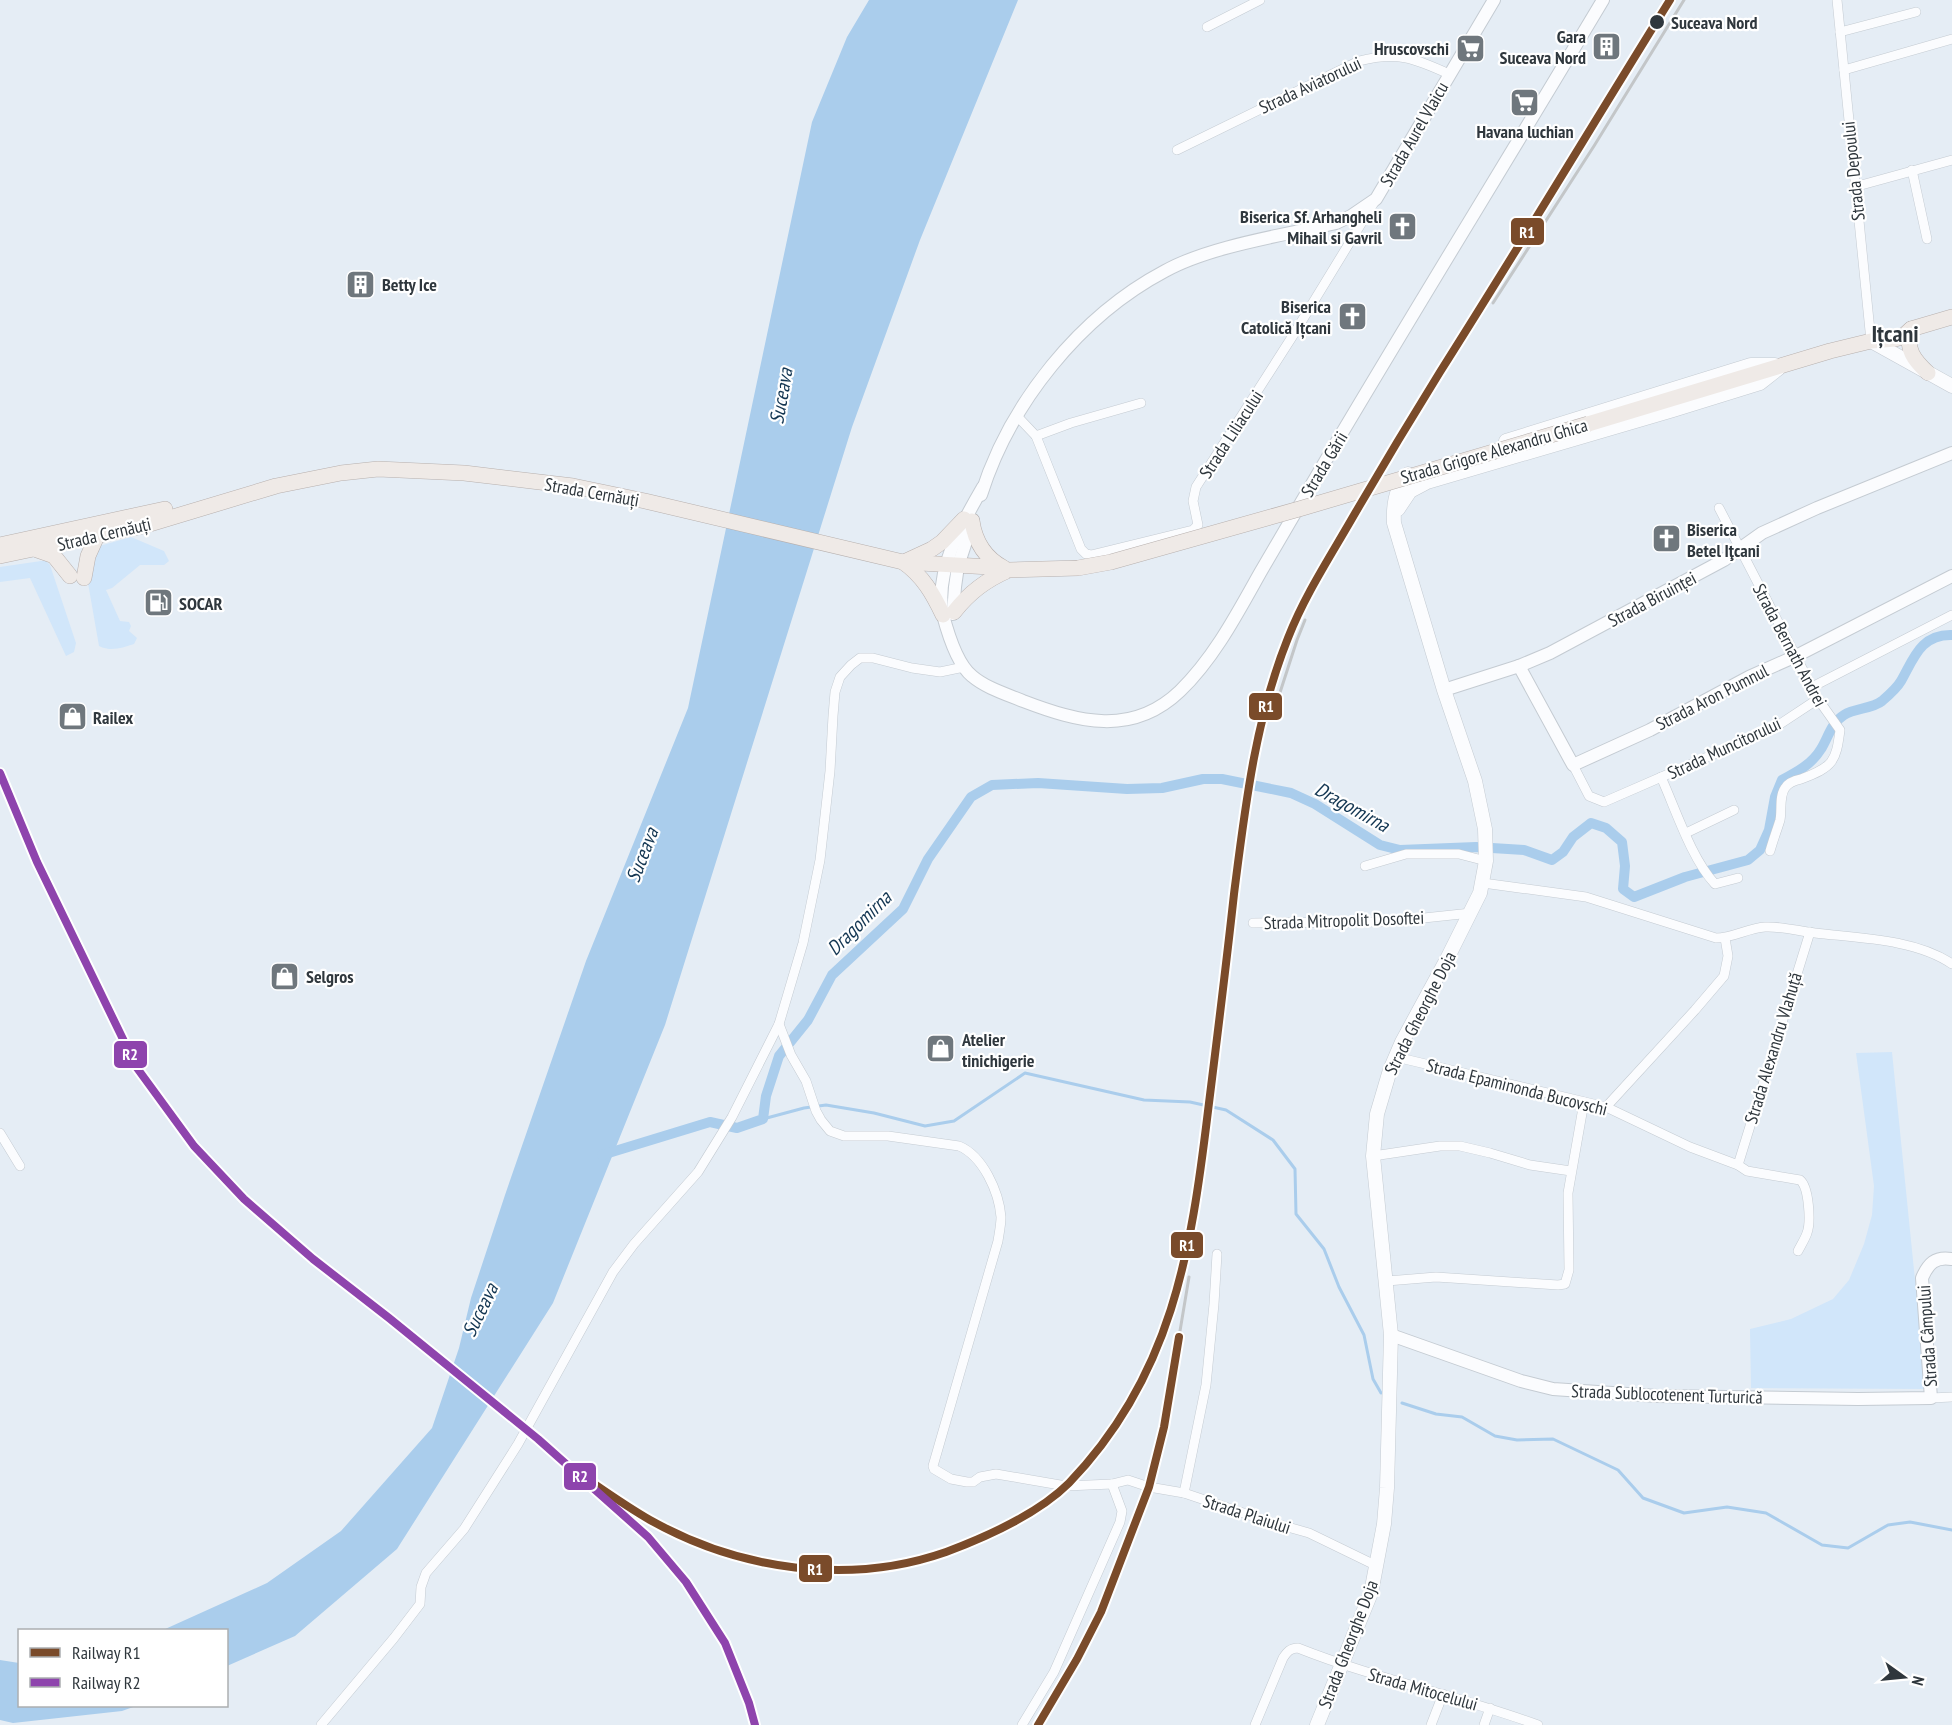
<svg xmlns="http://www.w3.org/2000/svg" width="1952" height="1725" viewBox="0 0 1952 1725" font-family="'PT Sans Narrow',sans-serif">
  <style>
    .green { fill: #d1e6fa }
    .water { fill: #aacdec }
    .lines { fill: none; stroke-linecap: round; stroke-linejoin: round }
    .stream { stroke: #aacdec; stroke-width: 3 }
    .canal { stroke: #aacdec; stroke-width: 10 }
    .minor-casing { stroke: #c4cbd2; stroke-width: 10 }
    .tertiary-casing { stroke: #c4cbd2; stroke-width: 14 }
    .secondary-casing { stroke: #c4cbd2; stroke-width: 15 }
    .primary-casing { stroke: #b7b0ae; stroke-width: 16 }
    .minor { stroke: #fbfcfe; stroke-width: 9 }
    .tertiary { stroke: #fbfcfe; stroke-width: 12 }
    .secondary { stroke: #fbfcfe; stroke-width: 14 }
    .primary { stroke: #efeae7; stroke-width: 15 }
    .rail { stroke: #c3c6c8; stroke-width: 3 }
    .primary-bridge-casing { stroke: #b7b0ae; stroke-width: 16; stroke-linecap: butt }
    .primary-bridge { stroke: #efeae7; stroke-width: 15 }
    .rail-1-casing { stroke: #fff; stroke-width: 12 }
    .rail-2-casing { stroke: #fff; stroke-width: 12 }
    .rail-1 { stroke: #7a4b2a; stroke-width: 8 }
    .rail-2 { stroke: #8e44ad; stroke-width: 8 }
    .stop-dot { fill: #2f373d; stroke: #fff; stroke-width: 2 }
    .labels { text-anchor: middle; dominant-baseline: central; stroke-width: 4.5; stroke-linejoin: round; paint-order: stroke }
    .stop-label { font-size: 18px; font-weight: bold; fill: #2f373d; stroke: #fff; text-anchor: start }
    .poi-label { font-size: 18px; font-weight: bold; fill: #2f373d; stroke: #fff; text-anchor: start }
    .street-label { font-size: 18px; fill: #2f373d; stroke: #fff }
    .water-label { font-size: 20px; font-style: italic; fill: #133652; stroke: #fff }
    .district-label { font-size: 24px; font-weight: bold; fill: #2f373d; stroke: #fff }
    .line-badge { stroke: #fff; stroke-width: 2 }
    .badge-label { font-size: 16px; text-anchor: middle; font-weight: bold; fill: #fff }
  </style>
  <rect width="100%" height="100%" fill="#e5edf5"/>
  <!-- green -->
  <g class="green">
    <path d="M131,537L164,551L169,561L164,565H140L112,588L106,590L120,621L129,622L131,626L129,631L137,638L134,644C122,648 111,652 99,646L88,583L96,547Z"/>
    <polygon points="41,561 46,561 50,565 76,643 74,652 66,656 30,578 0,582 0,567"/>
    <polygon points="1892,1052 1926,1389 1751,1388 1750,1329 1791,1319 1833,1299 1849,1280 1864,1244 1872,1215 1874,1186 1856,1053"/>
  </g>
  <!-- water -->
  <g class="water">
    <polygon points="869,0 1018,0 920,240 852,427 665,1025 553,1303 397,1549 295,1636 227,1666 226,1630 163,1630 267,1583 341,1531 432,1428 459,1348 471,1298 505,1195 586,961 688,708 812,122 847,37"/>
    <polygon points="0,1660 19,1663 20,1706 136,1706 122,1711 13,1723 0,1720"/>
  </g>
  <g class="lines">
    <!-- stream -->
    <g class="stream">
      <polyline points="763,1119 804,1108 826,1105 874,1113 925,1126 954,1121 1025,1073 1144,1100 1190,1102 1226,1110 1273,1140 1295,1169 1296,1214 1324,1249 1339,1287 1364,1335 1373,1379 1381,1393"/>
      <polyline points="1402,1403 1436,1414 1462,1417 1495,1436 1517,1440 1553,1439 1618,1470 1643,1498 1684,1513 1727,1507 1766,1513 1822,1545 1848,1548 1888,1525 1910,1522 1952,1530"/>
    </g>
    <!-- canal -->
    <path class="canal" d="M602,1155L710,1122L737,1128L763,1119L766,1096L779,1056L808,1020L832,975L903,909L928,859L971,797L992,785L1038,783L1127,789L1162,788L1203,779H1222L1291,793L1315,804L1380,845L1400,850L1476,847L1524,850L1552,860L1563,852L1573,837L1591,823L1606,828L1622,842L1625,866L1623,889L1634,897L1685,877L1748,860L1760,850L1769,830L1775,797L1782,780C1797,772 1812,764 1821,749C1828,738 1831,723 1844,715C1855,708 1872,709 1882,701C1889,695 1897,688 1901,681C1914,658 1921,634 1952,635"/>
    <defs>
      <g id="minor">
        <polyline points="1837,0 1871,341"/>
        <polyline points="1207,27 1260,0"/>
        <polyline points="1840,32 1916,12"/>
        <polyline points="1844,70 1952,39"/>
        <path d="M1177,150L1359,61C1397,51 1414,58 1449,74"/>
        <polyline points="1912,170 1927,239"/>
        <polyline points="1854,187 1952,160"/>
        <polyline points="1017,416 1036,436 1081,549 1086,554 1091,555 1193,530 1198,525 1193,501 1196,487 1292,337 1375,201"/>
        <polyline points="1036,436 1071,423 1141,403"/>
        <path d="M1719,508L1818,699L1840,730C1836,762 1833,767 1801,779C1796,780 1788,783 1785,788C1779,796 1782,810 1780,820C1777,830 1773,840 1770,851"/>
        <polyline points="1812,687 1952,615"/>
        <polyline points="1573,765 1589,796 1604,802 1774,728 1818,699"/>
        <path d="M1661,777C1676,810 1691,858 1715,884L1738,878"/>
        <polyline points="1686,833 1734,810"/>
        <polyline points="1365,866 1406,854 1459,854 1486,861"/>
        <path d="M1483,883L1586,897L1716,938C1733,938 1748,928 1765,927C1781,926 1798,931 1815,933C1858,938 1916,939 1952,964"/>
        <polyline points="1253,923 1386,922 1471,913"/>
        <path d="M779,1024L791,1055L806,1081L816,1111L821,1120L830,1131L844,1136H888L959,1146C983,1156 999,1192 1001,1217C1001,1225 999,1234 998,1241L933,1466L934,1469L951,1479L967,1482H973L980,1477L996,1474L1066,1486L1112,1484L1128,1480L1149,1487L1184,1493L1270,1522L1309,1533L1377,1566"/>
        <path d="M1396,1057L1606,1107L1690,1147L1738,1165L1747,1171L1800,1180C1809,1187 1811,1222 1807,1233C1805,1239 1801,1245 1798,1251"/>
        <polyline points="1606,1107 1695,1010 1724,976 1728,956 1725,938"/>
        <polyline points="0,1133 20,1166"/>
        <polyline points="1373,1156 1440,1146 1460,1146 1490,1153 1530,1165 1571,1171"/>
        <polyline points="1738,1165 1810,932"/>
        <polyline points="1387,1281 1436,1277 1558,1285 1565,1284 1569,1270 1568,1193 1584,1102"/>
        <polyline points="1931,1398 1952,1397"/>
        <polyline points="1184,1493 1206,1385 1214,1304 1217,1254"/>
        <polyline points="321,1725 394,1638 420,1604 421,1587 426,1573 464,1529 518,1444 613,1272 634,1244 698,1172 732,1117 779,1024 803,943 820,860 830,771 833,716 835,692 840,677 851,665 860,658 873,658 912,668 940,672 964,667"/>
        <polyline points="1022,1725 1054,1672 1120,1522 1122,1511 1112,1484"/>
        <path d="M1255,1725L1283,1658C1287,1652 1290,1648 1298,1648C1376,1679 1459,1696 1538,1725"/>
        <polyline points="1431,1725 1443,1694"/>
        <polyline points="1484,1725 1490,1708"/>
      </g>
      <g id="tertiary">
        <path d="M983,487C962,523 934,571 943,615C948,634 957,664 972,676C986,688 1006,694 1023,701C1078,722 1132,737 1180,691C1214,658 1237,614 1260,573C1282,535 1304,497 1326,460C1417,306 1511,154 1603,0"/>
        <path d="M981,495C1010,403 1080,316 1165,271C1210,246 1285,235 1336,223L1351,216L1376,199L1494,0"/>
        <polyline points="953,614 955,587 958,566 973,520"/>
        <polyline points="1519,666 1573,765 1650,730 1749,677 1796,656 1952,576"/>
        <polyline points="1444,690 1519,666 1550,653 1724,560 1762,533 1817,508 1952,453"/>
        <path d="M1391,1335L1521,1381L1553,1389L1657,1396L1858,1399L1931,1398L1922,1278C1928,1264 1935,1256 1952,1259"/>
      </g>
      <g id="secondary">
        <polyline points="1871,341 1952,386"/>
        <polyline points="1506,441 1751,365 1775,365"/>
        <polyline points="1398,509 1410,491 1427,482 1673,410 1760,383 1779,368"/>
        <path d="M1317,1725L1371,1593L1384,1524L1387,1488L1391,1335L1373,1156L1377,1114L1390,1070L1402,1042L1447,959L1480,893L1486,861L1485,829L1475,781L1444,690L1394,523C1393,505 1396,487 1408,474"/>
      </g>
      <g id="primary">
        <path d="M1911,329C1905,349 1914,360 1928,373"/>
        <polyline points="1588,424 1830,351 1871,341 1895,339 1902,337 1911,329 1952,317"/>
        <path d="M972,521C975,542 985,558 1004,568"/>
        <polyline points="0,545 165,509"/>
        <polyline points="37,550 54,556 70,576"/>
        <polyline points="0,556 143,526 276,486 341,473 378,469 464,473 573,486 645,501 903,562 990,567 1009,570"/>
        <polyline points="906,561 932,549 942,542 964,519"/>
        <path d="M903,562C923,576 933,594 943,615"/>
        <polyline points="84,578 88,556 97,536"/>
        <path d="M954,612C970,592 986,580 1009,570"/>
      </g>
    </defs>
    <!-- minor casing -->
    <use href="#minor" class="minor-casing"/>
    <!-- tertiary casing -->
    <use href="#tertiary" class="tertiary-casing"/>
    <!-- secondary casing -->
    <use href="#secondary" class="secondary-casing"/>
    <!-- primary casing -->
    <use href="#primary" class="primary-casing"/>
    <!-- minor -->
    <use href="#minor" class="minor"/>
    <!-- tertiary -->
    <use href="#tertiary" class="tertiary"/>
    <!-- secondary -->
    <use href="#secondary" class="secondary"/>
    <!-- primary -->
    <use href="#primary" class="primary"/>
    <!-- rail -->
    <g class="rail">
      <polyline points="1493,303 1594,146 1684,0"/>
      <polyline points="1274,711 1297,640 1305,620"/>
      <path d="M568,1466C595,1484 622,1504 650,1520C739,1570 849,1586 946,1552C986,1537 1039,1513 1069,1483C1172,1376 1191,1252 1208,1111C1217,1039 1226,967 1234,894C1245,808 1255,720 1288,638C1304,597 1328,560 1350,522C1379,472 1409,422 1440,372C1518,249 1593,124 1670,0"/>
      <polyline points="1038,1725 1077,1659 1101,1612 1149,1487 1164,1427 1189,1277"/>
    </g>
    <defs>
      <polyline id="primary-bridge" points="1009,570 1078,568 1111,562 1299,509 1588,424"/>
    </defs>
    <!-- primary-bridge casing -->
    <use href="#primary-bridge" class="primary-bridge-casing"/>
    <!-- primary-bridge -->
    <use href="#primary-bridge" class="primary-bridge"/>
    <defs>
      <g id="rail-1">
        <path d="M568,1466C595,1484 622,1504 650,1520C739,1570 849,1586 946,1552C986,1537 1039,1513 1069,1483C1172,1376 1191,1252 1208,1111C1217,1039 1226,967 1234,894C1245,808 1255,720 1288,638C1304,597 1328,560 1350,522C1379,472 1409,422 1440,372C1518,249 1593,124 1670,0"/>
        <polyline points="1038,1725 1077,1659 1101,1612 1149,1487 1164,1427 1179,1337"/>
      </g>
      <polyline id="rail-2" points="0,773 37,862 137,1068 194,1146 244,1199 313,1259 389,1318 538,1439 648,1537 686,1582 725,1643 749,1703 755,1725"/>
    </defs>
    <!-- rail-1 casing -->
    <use href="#rail-1" class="rail-1-casing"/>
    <!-- rail-2 casing -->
    <use href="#rail-2" class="rail-2-casing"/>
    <!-- rail-1 -->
    <use href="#rail-1" class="rail-1"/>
    <!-- rail-2 -->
    <use href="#rail-2" class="rail-2"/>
  </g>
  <!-- icons -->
  <defs>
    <symbol id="building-square" viewBox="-11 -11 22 22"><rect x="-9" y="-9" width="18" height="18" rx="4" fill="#6f777d" stroke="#fff"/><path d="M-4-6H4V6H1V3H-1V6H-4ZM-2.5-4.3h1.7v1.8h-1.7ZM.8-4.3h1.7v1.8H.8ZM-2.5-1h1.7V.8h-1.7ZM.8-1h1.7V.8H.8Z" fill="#fff"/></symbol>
    <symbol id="supermarket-square" viewBox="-11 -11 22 22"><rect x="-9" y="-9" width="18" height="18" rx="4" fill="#6f777d" stroke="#fff"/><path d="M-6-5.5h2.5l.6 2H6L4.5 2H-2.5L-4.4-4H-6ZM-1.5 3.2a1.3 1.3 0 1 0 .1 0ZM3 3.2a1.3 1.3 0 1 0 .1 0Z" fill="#fff"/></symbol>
    <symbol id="church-square" viewBox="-11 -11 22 22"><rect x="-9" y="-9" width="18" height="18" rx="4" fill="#6f777d" stroke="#fff"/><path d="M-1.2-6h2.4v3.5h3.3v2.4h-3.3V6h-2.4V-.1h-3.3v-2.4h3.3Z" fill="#fff"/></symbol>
    <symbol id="fuel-square" viewBox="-11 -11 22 22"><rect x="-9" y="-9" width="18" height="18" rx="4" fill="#6f777d" stroke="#fff"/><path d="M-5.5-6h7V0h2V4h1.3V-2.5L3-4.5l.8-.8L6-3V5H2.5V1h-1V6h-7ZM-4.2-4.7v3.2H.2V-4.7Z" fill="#fff"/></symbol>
    <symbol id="shop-square" viewBox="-11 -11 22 22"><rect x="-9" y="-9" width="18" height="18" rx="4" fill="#6f777d" stroke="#fff"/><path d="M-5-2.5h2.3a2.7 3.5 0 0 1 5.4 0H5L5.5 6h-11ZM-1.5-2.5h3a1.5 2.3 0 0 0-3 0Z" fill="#fff"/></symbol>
  </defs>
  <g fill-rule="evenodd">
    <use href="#building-square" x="1590" y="30" width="33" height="33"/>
    <use href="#supermarket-square" x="1454" y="32" width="33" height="33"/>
    <use href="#supermarket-square" x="1508" y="86" width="33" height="33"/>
    <use href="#church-square" x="1386" y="210" width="33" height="33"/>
    <use href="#building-square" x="344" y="268" width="33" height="33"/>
    <use href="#church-square" x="1336" y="300" width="33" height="33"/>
    <use href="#church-square" x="1650" y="522" width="33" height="33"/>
    <use href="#fuel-square" x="142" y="586" width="33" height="33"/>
    <use href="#shop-square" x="56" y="700" width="33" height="33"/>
    <use href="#shop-square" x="268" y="960" width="33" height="33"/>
    <use href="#shop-square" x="924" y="1032" width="33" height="33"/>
  </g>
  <!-- markers -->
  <circle class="stop-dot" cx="1657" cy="22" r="8"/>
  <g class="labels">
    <!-- stop labels -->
    <g class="stop-label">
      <text x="1671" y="22">Suceava Nord</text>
    </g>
    <!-- poi labels -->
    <g class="poi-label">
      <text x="1586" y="36" text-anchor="end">Gara<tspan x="1586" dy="21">Suceava Nord</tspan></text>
      <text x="1449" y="48" text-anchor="end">Hruscovschi</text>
      <text x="1525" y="131" text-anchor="middle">Havana luchian</text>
      <text x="1382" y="216" text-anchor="end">Biserica Sf. Arhangheli<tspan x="1382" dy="21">Mihail si Gavril</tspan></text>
      <text x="382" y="284">Betty Ice</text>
      <text x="1331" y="306" text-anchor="end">Biserica<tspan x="1331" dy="21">Catolică Ițcani</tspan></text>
      <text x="1687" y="529">Biserica<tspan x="1687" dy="21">Betel Iţcani</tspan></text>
      <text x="179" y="603">SOCAR</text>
      <text x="93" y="717">Railex</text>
      <text x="306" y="976">Selgros</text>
      <text x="962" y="1039">Atelier<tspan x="962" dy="21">tinichigerie</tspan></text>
    </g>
    <!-- street labels -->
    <g class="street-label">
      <text transform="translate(1310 85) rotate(-25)">Strada Aviatorului</text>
      <text transform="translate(1414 134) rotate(-60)">Strada Aurel Vlaicu</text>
      <text transform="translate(1853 171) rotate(-96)">Strada Depoului</text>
      <text transform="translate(1231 434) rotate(-57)">Strada Liliacului</text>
      <text transform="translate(1494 451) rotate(-16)">Strada Grigore Alexandru Ghica</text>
      <text transform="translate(1324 464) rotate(-59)">Strada Gării</text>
      <text transform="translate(592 492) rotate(10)">Strada Cernăuți</text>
      <text transform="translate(104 534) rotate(-13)">Strada Cernăuți</text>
      <text transform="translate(1652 599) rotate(-28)">Strada Biruinței</text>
      <text transform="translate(1790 645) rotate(62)">Strada Bernath Andrei</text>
      <text transform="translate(1712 697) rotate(-27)">Strada Aron Pumnul</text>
      <text transform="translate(1724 748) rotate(-25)">Strada Muncitorului</text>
      <text transform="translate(1344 920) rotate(-2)">Strada Mitropolit Dosoftei</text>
      <text transform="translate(1420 1013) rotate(-63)">Strada Gheorghe Doja</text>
      <text transform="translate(1773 1048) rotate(-73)">Strada Alexandru Vlahuță</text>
      <text transform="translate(1517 1087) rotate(14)">Strada Epaminonda Bucovschi</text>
      <text transform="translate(1927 1336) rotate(-94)">Strada Câmpului</text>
      <text transform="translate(1667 1394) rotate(2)">Strada Sublocotenent Turturică</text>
      <text transform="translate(1247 1514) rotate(18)">Strada Plaiului</text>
      <text transform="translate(1348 1644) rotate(-69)">Strada Gheorghe Doja</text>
      <text transform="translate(1423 1689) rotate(16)">Strada Mitocelului</text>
    </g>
    <!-- water labels -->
    <g class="water-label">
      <text transform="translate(781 396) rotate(-80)">Suceava</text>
      <text transform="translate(1352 807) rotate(29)">Dragomirna</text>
      <text transform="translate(642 855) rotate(-69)">Suceava</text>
      <text transform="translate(859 923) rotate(-45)">Dragomirna</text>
      <text transform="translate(480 1310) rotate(-64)">Suceava</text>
    </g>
    <!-- district labels -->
    <g class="district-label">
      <text x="1895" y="333">Ițcani</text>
    </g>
  </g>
  <g class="line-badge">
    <rect x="1510" y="217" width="35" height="29" rx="6" fill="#7a4b2a"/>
    <rect x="1248" y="692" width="35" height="29" rx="6" fill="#7a4b2a"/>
    <rect x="113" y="1040" width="35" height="29" rx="6" fill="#8e44ad"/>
    <rect x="1170" y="1231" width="34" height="28" rx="6" fill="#7a4b2a"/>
    <rect x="563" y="1462" width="34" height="29" rx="6" fill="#8e44ad"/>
    <rect x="798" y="1554" width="35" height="29" rx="6" fill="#7a4b2a"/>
  </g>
  <g class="badge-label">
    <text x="1527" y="238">R1</text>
    <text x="1266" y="712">R1</text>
    <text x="130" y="1060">R2</text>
    <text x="1187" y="1251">R1</text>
    <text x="580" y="1482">R2</text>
    <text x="815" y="1575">R1</text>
  </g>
  <!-- legend -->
  <rect x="18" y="1629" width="210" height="78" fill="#ffffff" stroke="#acafb1" stroke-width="1.5"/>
  <rect x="30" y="1648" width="30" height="9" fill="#7a4b2a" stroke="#acafb1" stroke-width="1.5"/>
  <text x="72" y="1659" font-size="18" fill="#2f373d">Railway R1</text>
  <rect x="30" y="1678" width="30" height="9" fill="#8e44ad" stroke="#acafb1" stroke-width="1.5"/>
  <text x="72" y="1689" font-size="18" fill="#2f373d">Railway R2</text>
  <!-- north arrow -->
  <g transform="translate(1904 1677) rotate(105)" stroke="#ffffff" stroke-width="4.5" paint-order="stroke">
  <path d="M0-4.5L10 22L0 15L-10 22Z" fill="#2f373d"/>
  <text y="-9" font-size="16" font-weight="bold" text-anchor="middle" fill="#2f373d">N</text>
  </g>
</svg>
